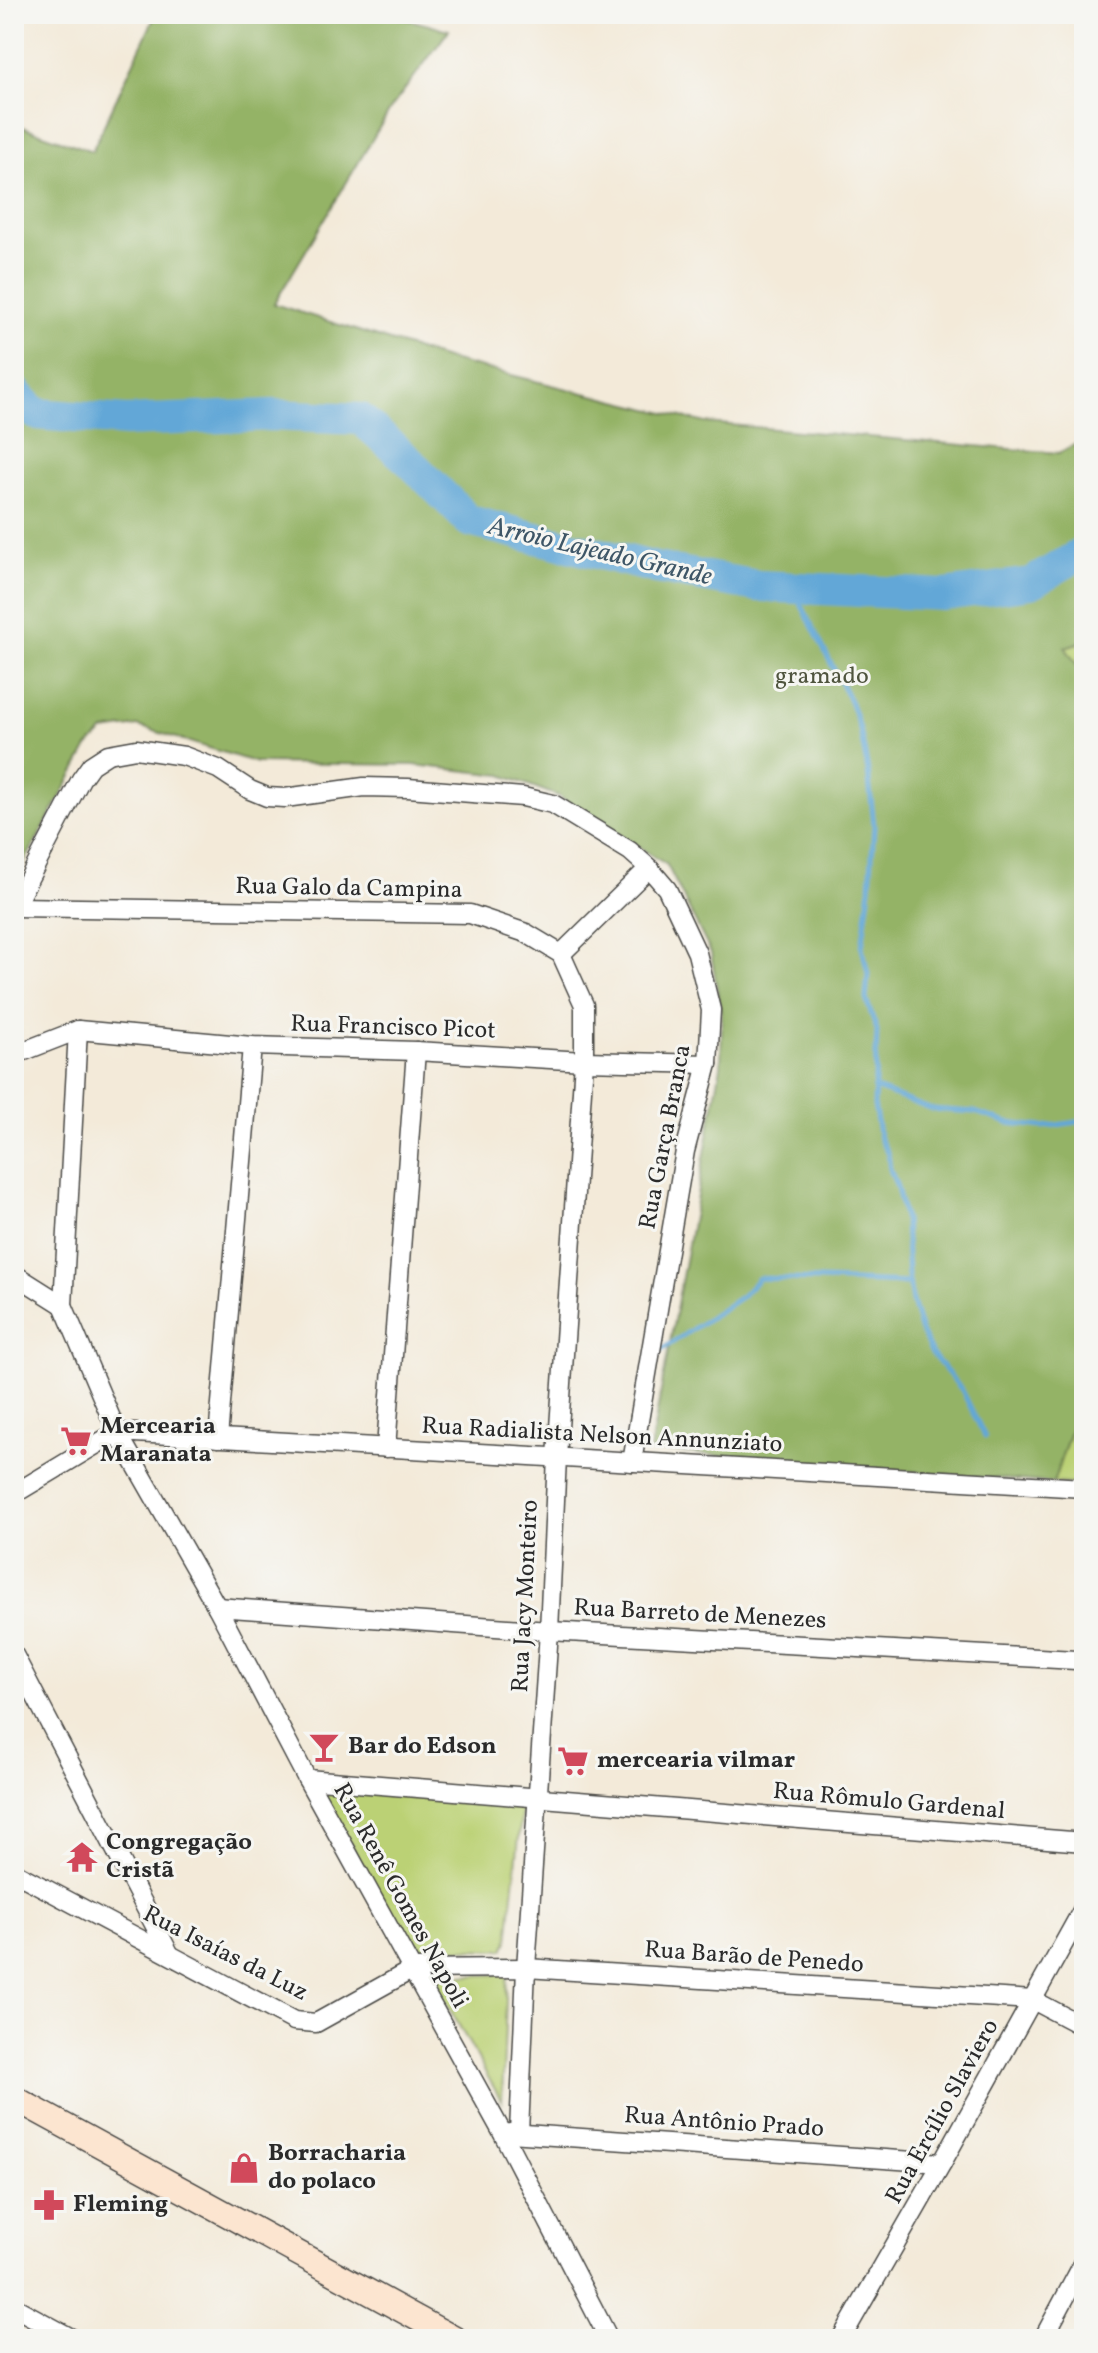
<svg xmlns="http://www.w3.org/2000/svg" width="1098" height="2353" viewBox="0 0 1098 2353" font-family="Vollkorn,serif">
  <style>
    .green { fill: #bbd175; stroke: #737e50; stroke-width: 2 }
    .forest { fill: #94b366; stroke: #606f48; stroke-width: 2 }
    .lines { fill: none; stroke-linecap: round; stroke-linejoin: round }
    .stream { stroke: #62a7d7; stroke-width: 5 }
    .river { stroke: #62a7d7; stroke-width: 32 }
    .minor-casing { stroke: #494845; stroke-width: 21 }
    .secondary-casing { stroke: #494845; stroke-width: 27 }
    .minor { stroke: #fff; stroke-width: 18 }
    .secondary { stroke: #fce5d0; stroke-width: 24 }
    .labels { text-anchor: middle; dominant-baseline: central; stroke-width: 6; stroke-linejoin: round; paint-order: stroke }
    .park-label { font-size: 24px; fill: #4f543e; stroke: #f6f6f2 }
    .street-label { font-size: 24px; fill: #2b2b2b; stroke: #f6f6f2 }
    .poi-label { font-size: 24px; font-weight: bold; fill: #2b2b2b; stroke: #f6f6f2; text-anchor: start }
    .water-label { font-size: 26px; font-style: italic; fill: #3e5667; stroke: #f6f6f2 }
  </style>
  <rect width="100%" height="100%" fill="#f6f6f2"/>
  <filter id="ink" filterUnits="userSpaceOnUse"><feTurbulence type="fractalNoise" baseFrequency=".0125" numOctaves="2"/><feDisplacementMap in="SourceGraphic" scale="16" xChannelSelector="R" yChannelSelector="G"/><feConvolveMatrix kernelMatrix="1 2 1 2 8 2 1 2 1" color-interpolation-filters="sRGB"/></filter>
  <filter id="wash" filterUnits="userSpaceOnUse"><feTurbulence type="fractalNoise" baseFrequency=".006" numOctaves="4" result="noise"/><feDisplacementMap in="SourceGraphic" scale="32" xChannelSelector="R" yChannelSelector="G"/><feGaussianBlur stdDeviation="1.8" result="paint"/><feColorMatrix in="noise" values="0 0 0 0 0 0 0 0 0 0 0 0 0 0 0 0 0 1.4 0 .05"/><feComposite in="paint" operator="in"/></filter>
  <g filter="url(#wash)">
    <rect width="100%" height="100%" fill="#f3ead9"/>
    <!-- green -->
    <g class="green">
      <polygon points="1084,641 1084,676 1064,647"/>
      <polygon points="1084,1389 1084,1485 1053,1483"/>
      <polygon points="327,1787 517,1802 522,1808 508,1941 504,1950 414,1948 406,1944 322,1793"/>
      <polygon points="507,1974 502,2102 438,1988 437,1977"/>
    </g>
    <!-- forest -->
    <polygon class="forest" points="156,14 386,14 449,30 391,108 274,304 446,359 706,423 1059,453 1084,440 1084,641 1065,647 1084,676 1084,1389 1053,1483 650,1450 721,1066 722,1018 711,953 667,865 558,796 502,775 414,765 257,763 138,726 104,731 88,747 14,881 14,124 92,151"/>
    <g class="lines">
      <!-- stream -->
      <g class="stream">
        <polyline points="793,588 851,703 860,729 868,771 874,825 870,888 862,947 868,974 866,999 877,1030 874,1105 880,1139 888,1154 890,1169 897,1187 905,1221 908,1275 912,1301 920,1329 932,1354 962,1390 985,1437"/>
        <polyline points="874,1088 930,1109 975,1112 1008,1123 1043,1127 1084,1121"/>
        <polyline points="657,1353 742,1296 759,1278 909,1283"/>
      </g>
      <!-- river -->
      <polyline class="river" points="14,390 36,414 126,421 272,415 361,419 409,461 469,521 656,568 758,586 944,595 1031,583 1084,552"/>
    </g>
  </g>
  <g filter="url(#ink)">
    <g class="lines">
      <defs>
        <g id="minor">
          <polyline points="14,907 470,914 526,933 561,954 584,1005 584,1061 557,1457 549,1631 526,1968 519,2133"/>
          <polyline points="14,907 81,779 91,765 108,754 136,749 184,756 218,769 250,790 267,797 285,798 364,787 408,788 523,797 553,804 630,851 649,868 667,889 697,953 711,1010 708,1064 685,1151 632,1462"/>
          <polyline points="561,954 649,868"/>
          <polyline points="78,1030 63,1305 117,1432 217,1607 307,1779 503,2134 609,2339"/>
          <polyline points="14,1055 78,1030 252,1046 416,1051 584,1061 708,1064"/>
          <polyline points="14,1274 63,1305"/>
          <polyline points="218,1438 252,1046"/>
          <polyline points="386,1448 416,1051"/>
          <polyline points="14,1494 117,1432 1084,1488"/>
          <polyline points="217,1607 549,1631 1076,1660 1084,1663"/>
          <polyline points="14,1655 169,1953"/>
          <polyline points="307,1779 1084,1842"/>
          <polyline points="14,1872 294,2021 316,2023 413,1969 526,1968 1033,2000 1084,2027"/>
          <polyline points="510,2133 942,2163"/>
          <polyline points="14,2307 73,2339"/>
          <polyline points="841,2339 942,2163 1084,1907"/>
          <polyline points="1043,2339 1084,2262"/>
        </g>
        <polyline id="secondary" points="14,2098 455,2339"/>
      </defs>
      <!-- minor casing -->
      <use href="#minor" class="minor-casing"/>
      <!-- secondary casing -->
      <use href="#secondary" class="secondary-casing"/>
      <!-- minor -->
      <use href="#minor" class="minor"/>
      <!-- secondary -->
      <use href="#secondary" class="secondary"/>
    </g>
  </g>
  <!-- icons -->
  <defs>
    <symbol id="supermarket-bare" viewBox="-9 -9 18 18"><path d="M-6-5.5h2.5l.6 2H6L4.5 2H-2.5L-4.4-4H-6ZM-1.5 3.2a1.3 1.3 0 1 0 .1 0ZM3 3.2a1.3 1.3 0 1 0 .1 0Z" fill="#d1495b" stroke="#f6f6f2" stroke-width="2.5" paint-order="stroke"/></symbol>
    <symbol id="bar-bare" viewBox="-9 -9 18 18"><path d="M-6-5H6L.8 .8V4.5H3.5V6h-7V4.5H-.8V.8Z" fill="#d1495b" stroke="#f6f6f2" stroke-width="2.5" paint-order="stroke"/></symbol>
    <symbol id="temple-bare" viewBox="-9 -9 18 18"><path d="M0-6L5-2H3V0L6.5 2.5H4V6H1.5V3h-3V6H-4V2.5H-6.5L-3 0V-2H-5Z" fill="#d1495b" stroke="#f6f6f2" stroke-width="2.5" paint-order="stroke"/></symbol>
    <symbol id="shop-bare" viewBox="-9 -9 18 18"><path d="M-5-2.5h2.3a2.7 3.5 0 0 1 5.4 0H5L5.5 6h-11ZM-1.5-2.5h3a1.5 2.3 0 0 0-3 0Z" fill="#d1495b" stroke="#f6f6f2" stroke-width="2.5" paint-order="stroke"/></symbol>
    <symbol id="pharmacy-bare" viewBox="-9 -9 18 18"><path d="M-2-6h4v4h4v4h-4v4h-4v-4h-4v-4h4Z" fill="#d1495b" stroke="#f6f6f2" stroke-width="2.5" paint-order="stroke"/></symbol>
  </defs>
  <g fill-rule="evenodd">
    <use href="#supermarket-bare" x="54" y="1419" width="44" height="44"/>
    <use href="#bar-bare" x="302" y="1725" width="44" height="44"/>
    <use href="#supermarket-bare" x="551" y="1739" width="44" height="44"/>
    <use href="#temple-bare" x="60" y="1835" width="44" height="44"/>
    <use href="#shop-bare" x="222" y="2146" width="44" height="44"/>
    <use href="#pharmacy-bare" x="27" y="2183" width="44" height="44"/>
  </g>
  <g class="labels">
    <!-- park labels -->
    <g class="park-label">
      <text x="822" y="677">gramado</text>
    </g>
    <!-- street labels -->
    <g class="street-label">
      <text transform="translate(349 889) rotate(1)">Rua Galo da Campina</text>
      <text transform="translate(393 1028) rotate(2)">Rua Francisco Picot</text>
      <text transform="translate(666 1137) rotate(-79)">Rua Garça Branca</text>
      <text transform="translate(602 1436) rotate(3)">Rua Radialista Nelson Annunziato</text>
      <text transform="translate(526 1596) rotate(-87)">Rua Jacy Monteiro</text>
      <text transform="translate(700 1615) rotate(3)">Rua Barreto de Menezes</text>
      <text transform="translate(889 1802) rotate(5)">Rua Rômulo Gardenal</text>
      <text transform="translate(400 1896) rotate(61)">Rua Renê Gomes Napoli</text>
      <text transform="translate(225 1954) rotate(27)">Rua Isaías da Luz</text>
      <text transform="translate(754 1958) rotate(4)">Rua Barão de Penedo</text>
      <text transform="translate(943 2112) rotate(-61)">Rua Ercílio Slaviero</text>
      <text transform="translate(724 2123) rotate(4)">Rua Antônio Prado</text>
    </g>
    <!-- poi labels -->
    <g class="poi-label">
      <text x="100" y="1427">Mercearia<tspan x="100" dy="28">Maranata</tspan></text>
      <text x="348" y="1747">Bar do Edson</text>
      <text x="597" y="1761">mercearia vilmar</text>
      <text x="106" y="1843">Congregação<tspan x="106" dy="28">Cristã</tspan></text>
      <text x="268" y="2154">Borracharia<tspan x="268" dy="28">do polaco</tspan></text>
      <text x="73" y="2205">Fleming</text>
    </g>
    <!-- water labels -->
    <g class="water-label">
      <text transform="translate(600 552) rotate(13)">Arroio Lajeado Grande</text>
    </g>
  </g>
  <!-- margin -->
  <rect width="1098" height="2353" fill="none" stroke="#f6f6f2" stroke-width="48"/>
</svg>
